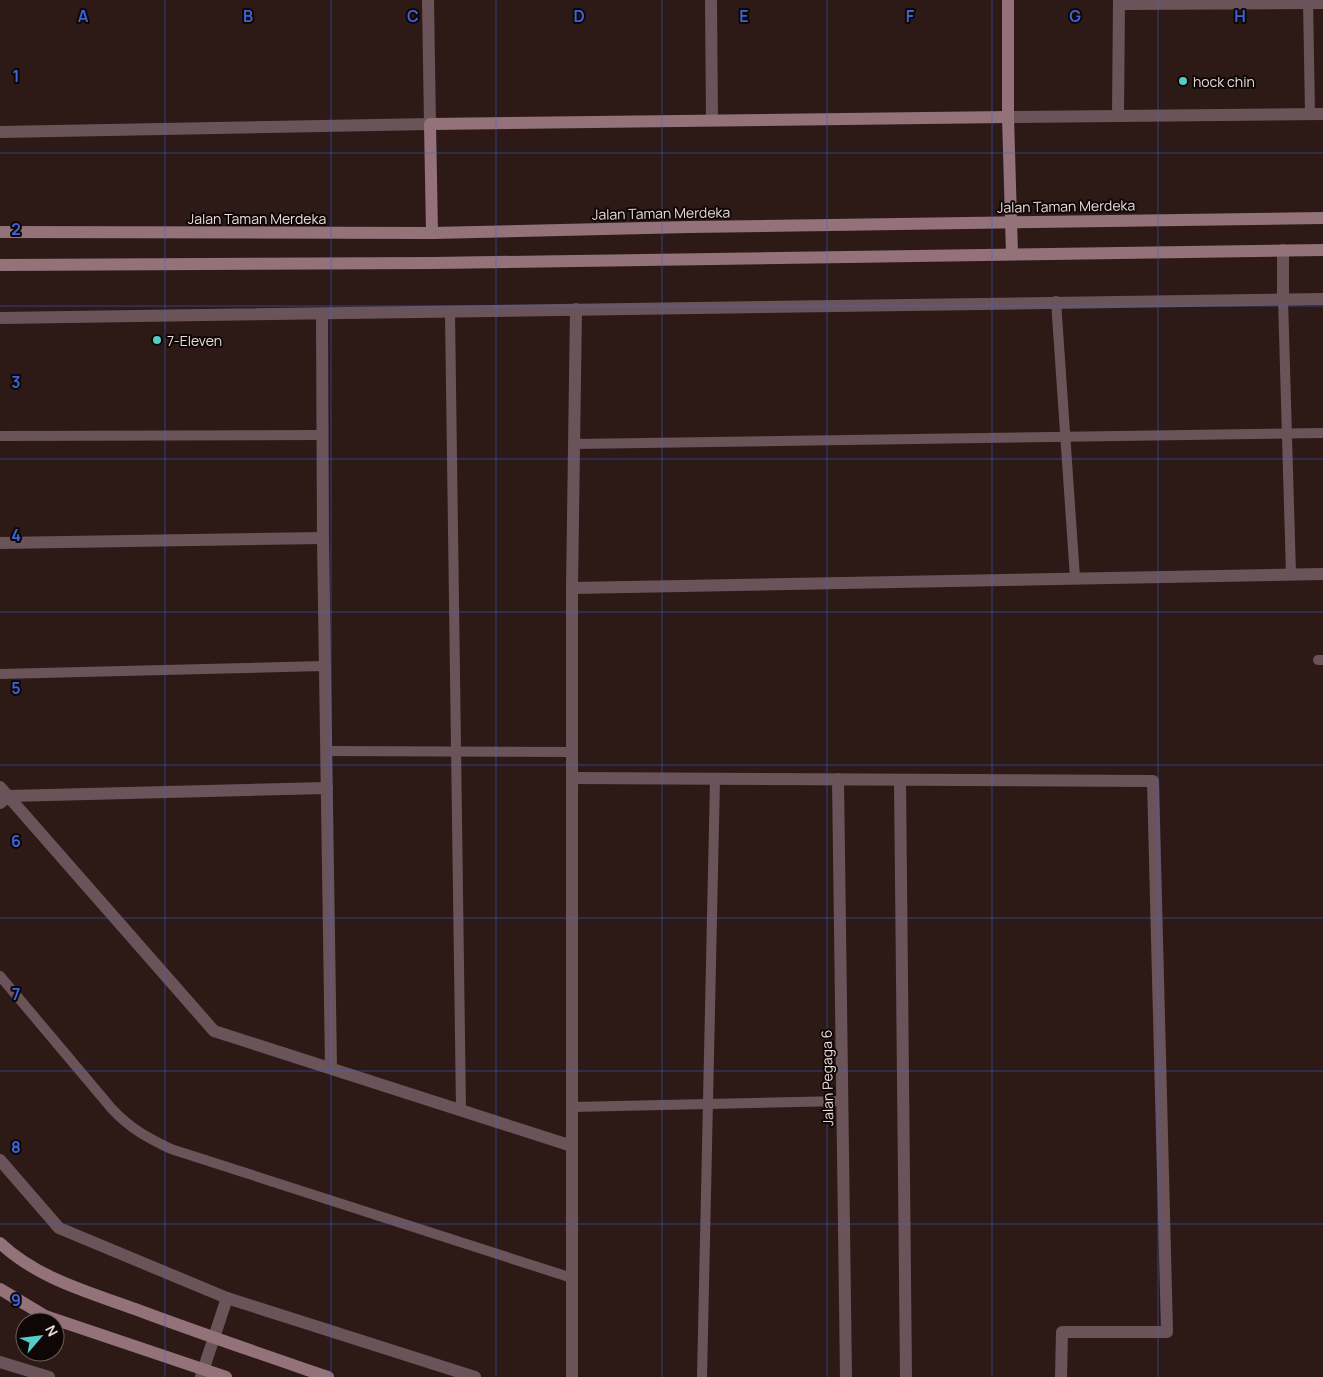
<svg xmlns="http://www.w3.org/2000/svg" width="1323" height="1377" viewBox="0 0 1323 1377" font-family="Manrope,sans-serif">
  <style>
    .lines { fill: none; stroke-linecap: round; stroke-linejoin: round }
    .lane { stroke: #6a545a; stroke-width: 10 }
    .street { stroke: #6a545a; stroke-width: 12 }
    .secondary { stroke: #94727a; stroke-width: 12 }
    .grid { fill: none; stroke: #3c63d8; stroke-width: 1; stroke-opacity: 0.55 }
    .poi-dot { fill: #54cdc7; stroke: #0f0706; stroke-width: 2 }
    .labels { text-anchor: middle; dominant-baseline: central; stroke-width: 4; stroke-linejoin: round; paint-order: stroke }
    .poi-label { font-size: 14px; fill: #e9dbd8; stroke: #0f0706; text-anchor: start }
    .street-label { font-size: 14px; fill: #e9dbd8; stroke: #0f0706 }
    .grid-label { font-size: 16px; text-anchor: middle; font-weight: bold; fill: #3c63d8; stroke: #0f0706; stroke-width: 4; stroke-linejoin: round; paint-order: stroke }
  </style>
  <rect width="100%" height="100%" fill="#2d1a16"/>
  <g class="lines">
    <!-- lane -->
    <g class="lane">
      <polyline points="1308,0 1310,114"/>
      <polyline points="1119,5 1323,4"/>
      <polyline points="1283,299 1291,574"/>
      <polyline points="1056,301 1075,578"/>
      <polyline points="450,312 461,1110"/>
      <polyline points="0,436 322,435"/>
      <polyline points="574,444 1323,433"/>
      <polyline points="1318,660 1323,660"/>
      <polyline points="0,674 324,666"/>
      <polyline points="326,751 572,752"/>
      <path d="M0,976L112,1109C131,1129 146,1137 171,1149L572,1278"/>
      <polyline points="572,1107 842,1101"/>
      <polyline points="702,1377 715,779"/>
    </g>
    <!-- street -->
    <g class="street">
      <polyline points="711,0 712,120"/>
      <polyline points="1118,116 1119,0"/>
      <polyline points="1008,117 1323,114"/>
      <polyline points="0,132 430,124 428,0"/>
      <polyline points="1283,299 1283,250"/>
      <polyline points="322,314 323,538 331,1068"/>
      <polyline points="0,318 1323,299"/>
      <polyline points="0,543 323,538"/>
      <polyline points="572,588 1323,574"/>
      <polyline points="572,778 1153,781 1167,1332 1062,1332 1061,1377"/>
      <polyline points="838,779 846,1377"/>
      <polyline points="900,780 906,1377"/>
      <polyline points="0,787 214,1031 572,1146"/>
      <polyline points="0,803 9,796 327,788"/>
      <polyline points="0,1160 59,1228 227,1298 475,1377"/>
      <polyline points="0,1362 49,1377"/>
      <polyline points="201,1377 227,1298"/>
      <polyline points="572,1377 572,588 576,309"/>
    </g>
    <!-- secondary -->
    <g class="secondary">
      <polyline points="1008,0 1008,117 1012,254"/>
      <polyline points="0,232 432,233 689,227 1323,218"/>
      <polyline points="432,233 430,124 1008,117"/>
      <polyline points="0,265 433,263 1323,250"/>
      <path d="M0,1243C37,1278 88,1292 135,1309C199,1333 264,1355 328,1377"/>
      <polyline points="0,1289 45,1316 226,1377"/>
    </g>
  </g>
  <!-- grid -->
  <path class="grid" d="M165,0V1377M331,0V1377M496,0V1377M662,0V1377M827,0V1377M992,0V1377M1158,0V1377M0,153H1323M0,306H1323M0,459H1323M0,612H1323M0,765H1323M0,918H1323M0,1071H1323M0,1224H1323"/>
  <!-- markers -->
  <g class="poi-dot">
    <circle cx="1183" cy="81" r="5"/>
    <circle cx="157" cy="340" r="5"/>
  </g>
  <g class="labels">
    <!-- poi labels -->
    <g class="poi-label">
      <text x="1193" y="81">hock chin</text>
      <text x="167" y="340">7-Eleven</text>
    </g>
    <!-- street labels -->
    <g class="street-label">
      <text transform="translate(1066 206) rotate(-1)">Jalan Taman Merdeka</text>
      <text transform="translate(661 213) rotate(-1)">Jalan Taman Merdeka</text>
      <text x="257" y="218">Jalan Taman Merdeka</text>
      <text transform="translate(827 1078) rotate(-91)">Jalan Pegaga 6</text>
    </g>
  </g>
  <g class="grid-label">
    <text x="83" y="22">A</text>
    <text x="248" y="22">B</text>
    <text x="413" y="22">C</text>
    <text x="579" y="22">D</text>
    <text x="744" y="22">E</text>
    <text x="910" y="22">F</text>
    <text x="1075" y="22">G</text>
    <text x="1240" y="22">H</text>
    <text x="16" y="82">1</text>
    <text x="16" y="235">2</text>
    <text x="16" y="388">3</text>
    <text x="16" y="541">4</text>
    <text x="16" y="694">5</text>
    <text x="16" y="847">6</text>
    <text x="16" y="1000">7</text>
    <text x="16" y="1153">8</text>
    <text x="16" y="1306">9</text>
  </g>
  <!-- north arrow -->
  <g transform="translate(40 1337) rotate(62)"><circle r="24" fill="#0f0706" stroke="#665c5a"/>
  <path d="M0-4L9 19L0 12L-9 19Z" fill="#54cdc7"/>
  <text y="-8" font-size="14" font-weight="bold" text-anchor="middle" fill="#e9dbd8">N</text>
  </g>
</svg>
